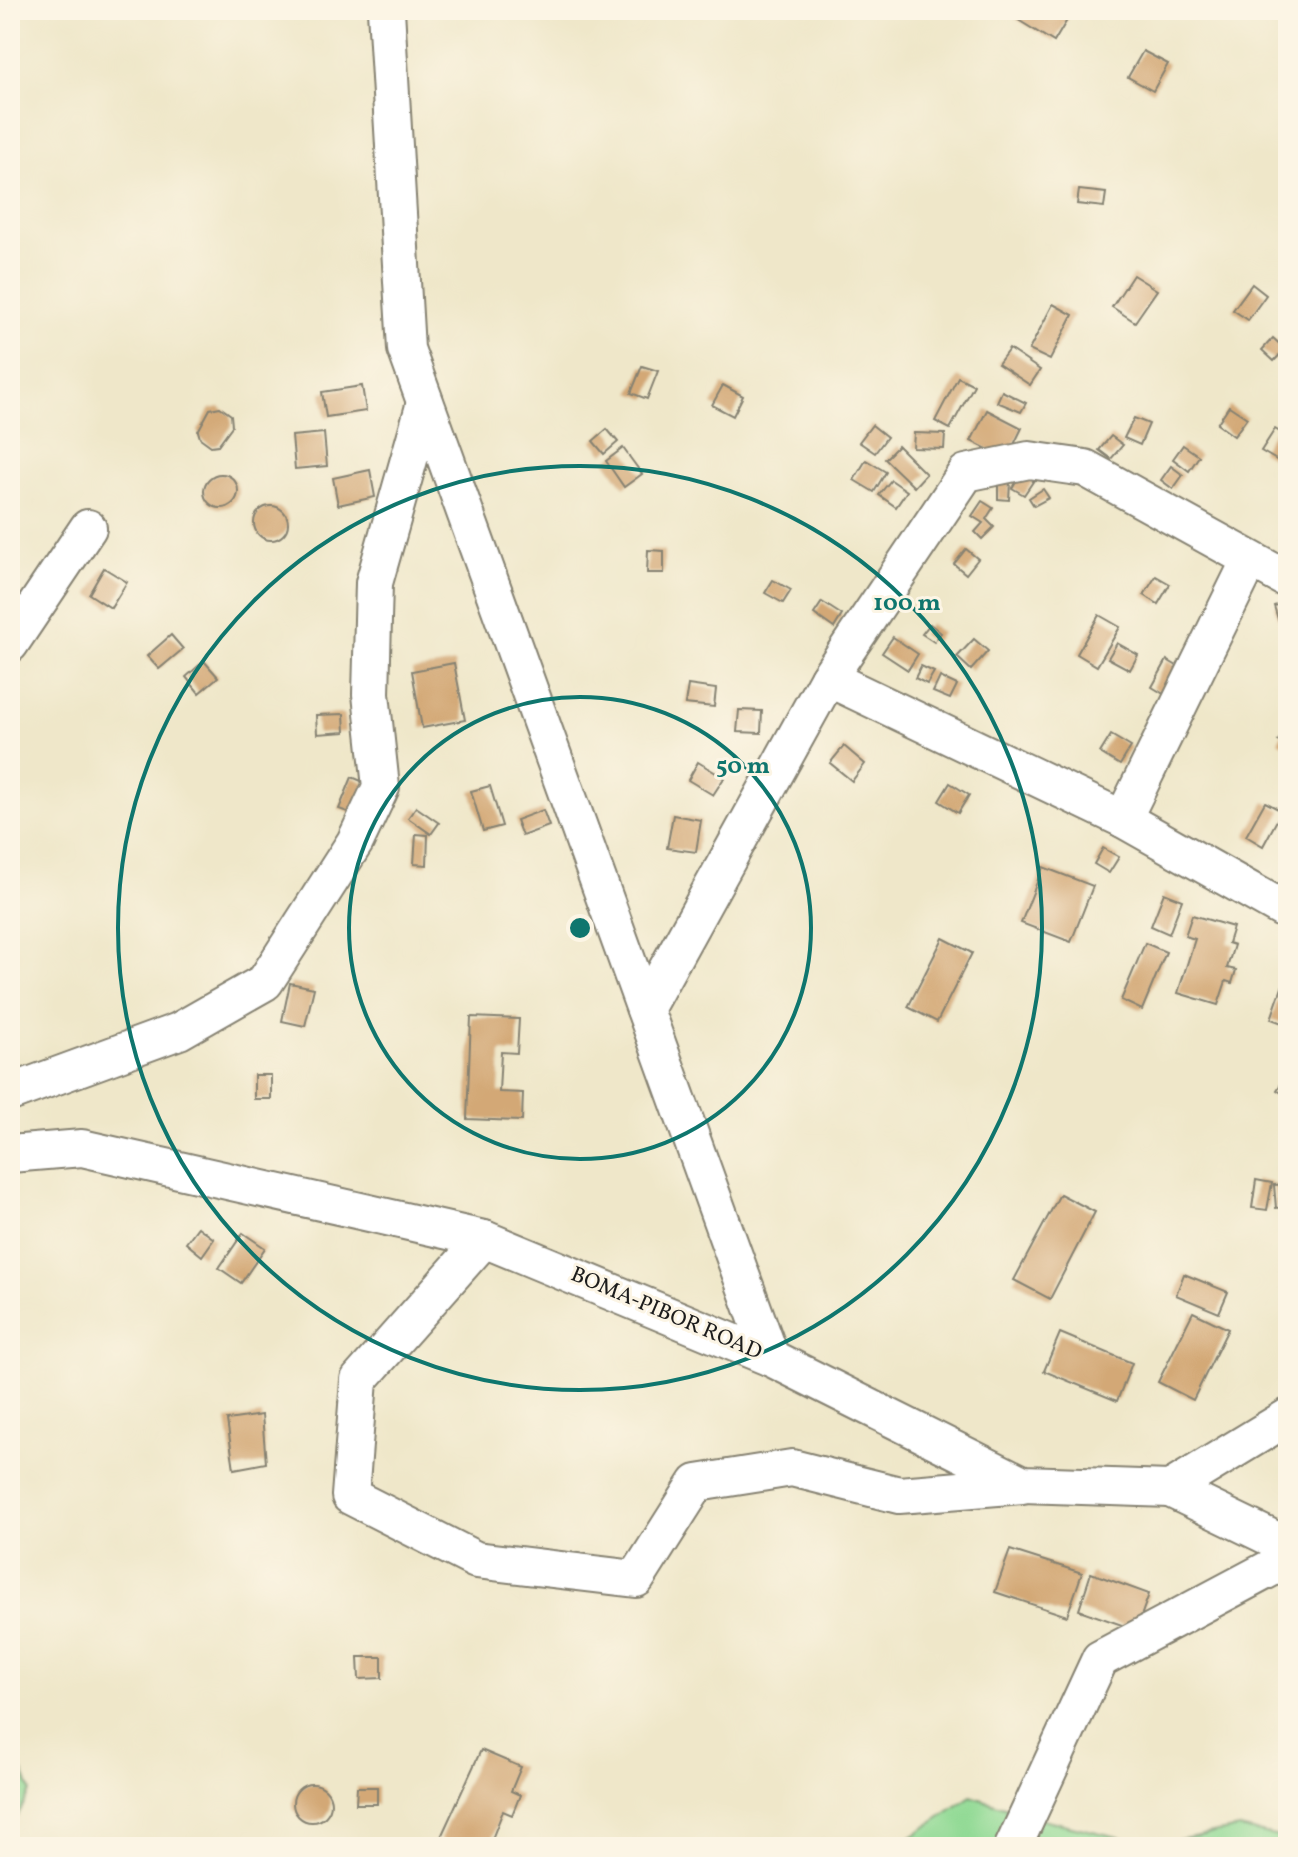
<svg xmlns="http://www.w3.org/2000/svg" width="1298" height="1857" viewBox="0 0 1298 1857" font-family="Vollkorn,serif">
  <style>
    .green { fill: #92da95; stroke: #577b58; stroke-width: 2 }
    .building { fill: #d3a876 }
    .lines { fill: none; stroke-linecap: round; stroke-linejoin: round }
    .street-casing { stroke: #868272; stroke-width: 40 }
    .street { stroke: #fff; stroke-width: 36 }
    .ring { fill: none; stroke: #0f766e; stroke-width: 4 }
    .labels { text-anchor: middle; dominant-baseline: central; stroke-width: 6; stroke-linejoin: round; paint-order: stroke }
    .street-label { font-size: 22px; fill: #1c1c1c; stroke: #fcf5e5 }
    .centre { fill: #0f766e; stroke: #fcf5e5; stroke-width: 4 }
    .ring-label { font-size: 24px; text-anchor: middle; font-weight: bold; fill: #0f766e; stroke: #fcf5e5; stroke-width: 6; stroke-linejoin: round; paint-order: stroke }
  </style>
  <rect width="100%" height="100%" fill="#fcf5e5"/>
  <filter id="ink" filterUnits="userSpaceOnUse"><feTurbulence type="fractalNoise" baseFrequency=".0125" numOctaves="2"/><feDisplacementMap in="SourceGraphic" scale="16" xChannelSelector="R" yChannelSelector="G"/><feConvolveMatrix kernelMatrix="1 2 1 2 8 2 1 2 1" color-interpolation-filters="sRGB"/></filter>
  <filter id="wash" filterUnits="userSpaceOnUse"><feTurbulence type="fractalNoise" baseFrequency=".006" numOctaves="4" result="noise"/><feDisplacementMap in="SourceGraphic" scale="32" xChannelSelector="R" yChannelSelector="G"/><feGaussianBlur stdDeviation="1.8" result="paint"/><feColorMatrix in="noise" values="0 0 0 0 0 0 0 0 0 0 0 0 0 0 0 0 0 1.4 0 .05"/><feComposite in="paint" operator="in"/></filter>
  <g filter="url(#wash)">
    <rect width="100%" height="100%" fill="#efe7c9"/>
    <!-- green -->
    <g class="green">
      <polygon points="10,1742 31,1791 10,1829"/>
      <polygon points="971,1796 1038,1818 1151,1845 1239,1828 1288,1839 1288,1847 897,1847"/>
    </g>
    <g id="blocks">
      <!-- building -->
      <g class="building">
        <polygon points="1020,10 1073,10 1054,42 1015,18"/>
        <polygon points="1143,51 1168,64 1153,91 1128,77"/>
        <polygon points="1079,190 1106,193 1104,207 1077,204"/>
        <polygon points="1133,275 1157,290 1135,322 1112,307"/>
        <polygon points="1252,284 1266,295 1248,320 1233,310"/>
        <polygon points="1053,304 1073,315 1050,360 1029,350"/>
        <polygon points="1273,338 1285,349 1274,361 1262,350"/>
        <polygon points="1009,349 1040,370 1030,385 998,364"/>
        <polygon points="642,366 658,371 647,399 631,393"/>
        <polygon points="958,377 974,385 950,429 935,421"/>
        <polygon points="723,385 743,396 733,416 712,405"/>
        <polygon points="362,386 366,411 326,417 322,392"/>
        <polygon points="1002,391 1026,403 1021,412 997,402"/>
        <polygon points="1229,406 1247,418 1234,436 1217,424"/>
        <polygon points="220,407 231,415 232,426 218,445 211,446 200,438 198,431 210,409"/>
        <polygon points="987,410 1022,428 1007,459 971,441"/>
        <polygon points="1134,418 1149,424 1140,445 1124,438"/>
        <polygon points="872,425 887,437 875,453 859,442"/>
        <polygon points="607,429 618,442 604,454 593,441"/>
        <polygon points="1275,429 1288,437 1288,449 1280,462 1261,451"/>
        <polygon points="324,433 327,466 295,469 292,436"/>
        <polygon points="914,433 945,434 944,449 913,448"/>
        <polygon points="1111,436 1123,445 1111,459 1099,450"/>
        <polygon points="1183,445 1199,456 1189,471 1173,459"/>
        <polygon points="898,446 926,474 914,487 885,459"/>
        <polygon points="623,448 642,474 624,487 606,461"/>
        <polygon points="866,460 886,472 874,492 854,480"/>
        <polygon points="1171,466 1183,475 1173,489 1161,480"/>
        <polygon points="370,470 375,497 338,505 333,478"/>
        <polygon points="1021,473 1034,480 1024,495 1012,488"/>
        <circle cx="221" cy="491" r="17"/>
        <polygon points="891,480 907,491 896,507 879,495"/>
        <polygon points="998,481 1010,481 1009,500 998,499"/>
        <polygon points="1043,489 1049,498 1034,506 1029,498"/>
        <polygon points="982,501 993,508 986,519 994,527 982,539 975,532 983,523 972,516"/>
        <circle cx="271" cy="523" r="17"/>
        <polygon points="966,549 978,559 966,574 954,564"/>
        <polygon points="648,550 664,551 664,573 647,573"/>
        <polygon points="104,568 127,582 111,608 89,594"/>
        <polygon points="1156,576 1170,584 1158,604 1144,595"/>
        <polygon points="773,580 791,590 783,603 765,593"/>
        <polygon points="822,602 842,615 834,628 814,614"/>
        <polygon points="1288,602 1288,616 1278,619 1274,606"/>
        <polygon points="1099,615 1120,627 1097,666 1077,654"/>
        <polygon points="930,624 941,633 934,642 922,634"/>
        <polygon points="171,635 183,649 159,669 147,656"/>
        <polygon points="893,637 918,654 908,670 882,653"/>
        <polygon points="974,639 988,651 971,670 957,657"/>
        <polygon points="1117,643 1138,655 1130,670 1108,658"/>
        <polygon points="1167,660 1187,672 1172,699 1152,687"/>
        <polygon points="204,661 218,677 199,693 186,677"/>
        <polygon points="454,663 465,720 422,728 412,671"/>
        <polygon points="921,666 934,672 927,684 915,678"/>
        <polygon points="940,677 957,685 950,699 933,692"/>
        <polygon points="688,685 716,689 714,707 685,704"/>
        <polygon points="739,710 762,711 761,733 737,732"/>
        <polygon points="344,714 345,732 317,734 316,715"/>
        <polygon points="1288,725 1288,747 1278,741"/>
        <polygon points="1111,735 1131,747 1120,765 1100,753"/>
        <polygon points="844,746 865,764 852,781 830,763"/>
        <polygon points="698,762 724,778 713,795 688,780"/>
        <polygon points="352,777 366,783 353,814 339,809"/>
        <polygon points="950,783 969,795 958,813 939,801"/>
        <polygon points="490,786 502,826 483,831 471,791"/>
        <polygon points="1265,802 1282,811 1263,846 1246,836"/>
        <polygon points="416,807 439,823 431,834 408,818"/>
        <polygon points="543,810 549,826 522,836 516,820"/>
        <polygon points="673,815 701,820 696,852 667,848"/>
        <polygon points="416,834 428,835 427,865 414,864"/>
        <polygon points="1103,848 1119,857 1109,873 1094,864"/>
        <polygon points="1043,867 1093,886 1071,942 1021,923"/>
        <polygon points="1164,893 1182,900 1169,934 1151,926"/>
        <polygon points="1192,915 1233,927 1228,943 1234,945 1227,968 1236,970 1232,983 1226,981 1218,1005 1178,993 1195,939 1185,936"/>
        <polygon points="943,938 972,953 937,1022 908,1007"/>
        <polygon points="1145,943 1166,952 1142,1010 1121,1000"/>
        <polygon points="1285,979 1288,980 1288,1025 1271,1019"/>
        <polygon points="290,983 314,988 305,1026 282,1021"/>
        <polygon points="471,1017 519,1019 517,1053 501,1052 499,1092 523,1093 522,1121 467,1119"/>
        <polygon points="1288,1073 1288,1097 1277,1090"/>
        <rect x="254" y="1075" width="17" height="24"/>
        <polygon points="1256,1180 1272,1183 1267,1210 1252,1208"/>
        <polygon points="1288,1184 1288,1207 1276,1208 1274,1185"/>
        <polygon points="1060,1194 1095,1212 1050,1299 1014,1280"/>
        <polygon points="198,1227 214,1239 202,1256 186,1243"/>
        <polygon points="243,1233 265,1248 241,1283 219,1268"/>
        <polygon points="1184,1274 1228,1292 1219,1313 1176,1295"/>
        <polygon points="1193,1312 1228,1329 1193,1400 1158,1382"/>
        <polygon points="1060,1333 1132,1363 1117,1401 1044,1371"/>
        <polygon points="262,1415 266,1463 234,1469 227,1420"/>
        <polygon points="1010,1550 1082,1573 1067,1616 995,1592"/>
        <polygon points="1091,1573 1149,1594 1136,1630 1079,1610"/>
        <polygon points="358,1657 382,1657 382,1678 359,1679"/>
        <polygon points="481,1750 521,1767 511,1791 520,1795 512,1815 503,1811 490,1844 484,1842 482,1847 459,1847 440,1839"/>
        <circle cx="312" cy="1803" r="19"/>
        <polygon points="357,1787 377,1787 377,1804 356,1804"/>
      </g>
    </g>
  </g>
  <g filter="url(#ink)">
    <use href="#blocks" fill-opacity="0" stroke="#868272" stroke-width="2"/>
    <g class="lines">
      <defs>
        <g id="street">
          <polyline points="386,10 406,349 771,1358"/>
          <polyline points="10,644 88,528"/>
          <polyline points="828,678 966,473 1029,460 1085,468 1288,580"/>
          <polyline points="1123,819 1250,560"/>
          <polyline points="645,1009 828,678 1123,819 1288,912"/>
          <polyline points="10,1093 179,1031 265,982 355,842 381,787 371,694 374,583 425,403"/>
          <polyline points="10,1154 82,1148 484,1239 771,1358 1023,1484 1170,1489 1288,1417"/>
          <polyline points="484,1239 359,1380 350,1496 476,1560 636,1579 697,1483 792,1468 899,1495 1022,1485"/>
          <polyline points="1170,1489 1288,1546"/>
          <polyline points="1013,1847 1100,1659 1288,1559"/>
        </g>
      </defs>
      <!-- street casing -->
      <use href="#street" class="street-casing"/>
      <!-- street -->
      <use href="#street" class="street"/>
    </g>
  </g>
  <!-- distance rings -->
  <g class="ring">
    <circle cx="580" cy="928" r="231"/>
    <circle cx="580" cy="928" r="462"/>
  </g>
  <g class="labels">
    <!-- street labels -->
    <g class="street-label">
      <text transform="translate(666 1314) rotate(23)">BOMA-PIBOR ROAD</text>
    </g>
  </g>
  <circle cx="580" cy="928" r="12" class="centre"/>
  <g class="ring-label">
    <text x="907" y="610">100 m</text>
    <text x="743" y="773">50 m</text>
  </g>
  <!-- margin -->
  <rect width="1298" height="1857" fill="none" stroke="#fcf5e5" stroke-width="40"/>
</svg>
